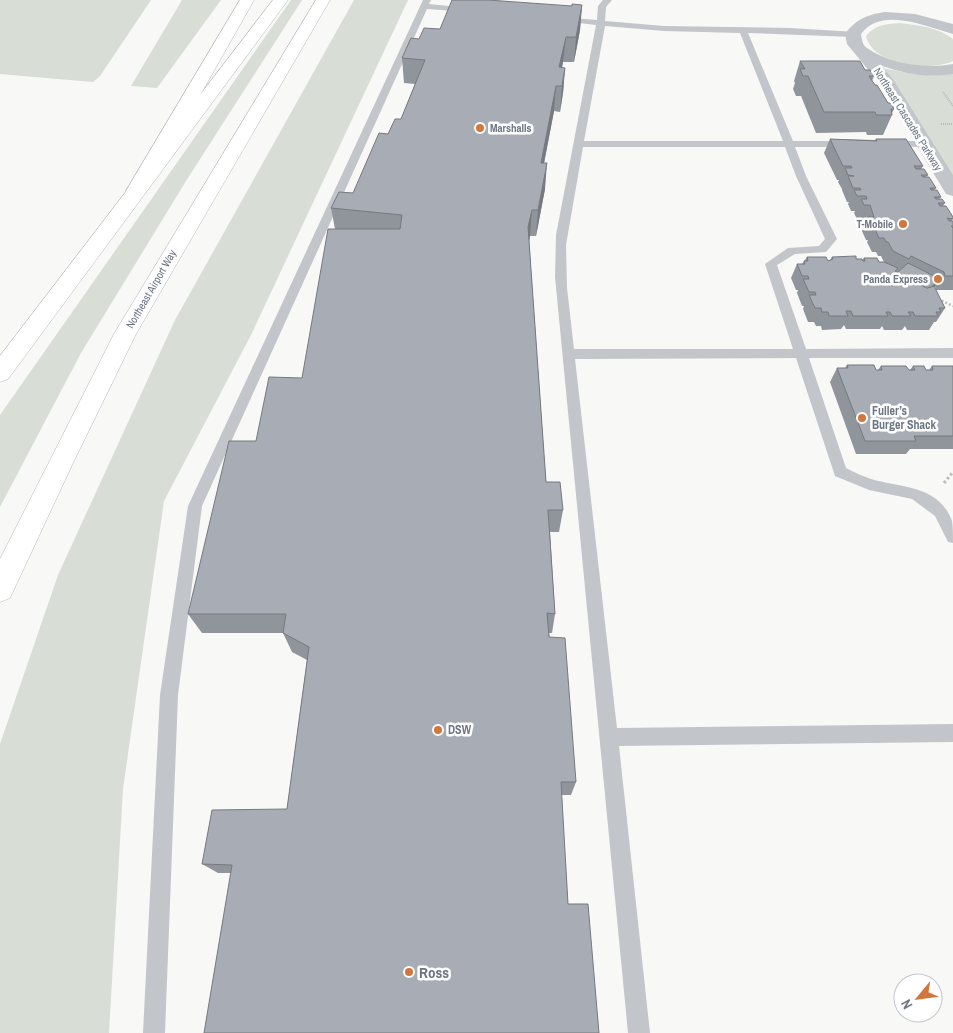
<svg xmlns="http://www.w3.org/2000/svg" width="953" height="1033" viewBox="0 0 953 1033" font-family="'Archivo Narrow',sans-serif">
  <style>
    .green { fill: #d8ddd6 }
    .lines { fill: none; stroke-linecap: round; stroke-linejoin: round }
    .primary-casing { stroke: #b4b7bb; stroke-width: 1 }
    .motorway-casing { stroke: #b4b6ba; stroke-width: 1 }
    .path-far2 { stroke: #babcbf; stroke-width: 2; stroke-dasharray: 1 1; stroke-linecap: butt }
    .path-far1 { stroke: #babcbf; stroke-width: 2.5; stroke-dasharray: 2 2; stroke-linecap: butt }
    .path { stroke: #babcbf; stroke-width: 3; stroke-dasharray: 2.5 2.5; stroke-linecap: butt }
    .service { fill: #c2c5c9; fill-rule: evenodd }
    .tertiary { fill: #c2c5c9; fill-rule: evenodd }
    .primary { fill: #fff; fill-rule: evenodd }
    .motorway { fill: #fff; fill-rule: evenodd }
    .wall { fill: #90959c }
    .shaded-wall { fill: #76797f }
    .building { fill: #a8adb5; stroke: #76797f }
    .poi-dot { fill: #d2763d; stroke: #fff; stroke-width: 2 }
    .labels { text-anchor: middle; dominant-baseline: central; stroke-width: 5; stroke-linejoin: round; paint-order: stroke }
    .far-street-label { font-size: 11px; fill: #6b7584; stroke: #fff }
    .far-poi-label { font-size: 11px; font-weight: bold; fill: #6b7584; stroke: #fff; text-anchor: end }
    .poi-label { font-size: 12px; font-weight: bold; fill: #6b7584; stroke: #fff; text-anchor: start }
    .near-poi-label { font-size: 15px; font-weight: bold; fill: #6b7584; stroke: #fff; text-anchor: start }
  </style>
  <rect width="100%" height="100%" fill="#f8f8f6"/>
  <!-- green -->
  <g class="green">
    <polygon points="0,0 151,0 100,76 93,82 0,74"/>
    <polygon points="182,0 221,0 157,88 131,86"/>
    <polygon points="291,0 302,0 186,181 81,353 0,507 0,415"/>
    <polygon points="354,0 408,0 251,335 164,501 123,789 109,1033 0,1033 0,744 58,575 175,320"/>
    <path d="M899,23C917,25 938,27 953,39V61C929,72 872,65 866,36C875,25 885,24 899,23Z"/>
    <path d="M883,68C907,73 929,77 953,74V176Z"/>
  </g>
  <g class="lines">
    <defs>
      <g id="primary">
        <polygon points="273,0 288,0 8,379 0,382 0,356"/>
        <polygon points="316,0 330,0 136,334 73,463 10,598 0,602 0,559 114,334"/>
      </g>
      <polygon id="motorway" points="240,0 254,0 146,191 143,195 136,197 129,195 126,191"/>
    </defs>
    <!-- primary casing -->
    <use href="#primary" class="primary-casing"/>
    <!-- motorway casing -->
    <use href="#motorway" class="motorway-casing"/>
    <!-- path-far2 -->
    <g class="path-far2">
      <polyline points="943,92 953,106"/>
      <polyline points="941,124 953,124"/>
    </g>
    <!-- path-far1 -->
    <polyline class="path-far1" points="938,299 953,306"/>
    <!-- path -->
    <polyline class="path" points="944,483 953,472"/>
    <!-- service -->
    <g class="service">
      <polygon points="423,0 431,0 429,4 469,8 473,10 469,12 427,9 202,506 178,695 165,1033 143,1033 160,695 188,506"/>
      <path d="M603,0H612L606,7L605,21L664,26L790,28L856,32L857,34L853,37L748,33L793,141H847L852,144L847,147H795L806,176L837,239L826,252L795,254L777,265L806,349L953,348V358H809L846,468C854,472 862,476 871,479C901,488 939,485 952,521C953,527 953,536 953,543L948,542L935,516L912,499L869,490L835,476L796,358L575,359L617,728L953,724V742L619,746L650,1033H628L555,277L556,235L596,25L562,21L558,19L562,17L597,20L598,6ZM605,26L664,31L740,33L783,141H584ZM583,147H785L796,176L825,239L819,246L788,248L765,264L793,349H574L567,288L566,245Z"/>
      <polygon points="890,141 925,141 930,144 925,147 886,146 886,142"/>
    </g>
    <!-- tertiary -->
    <path class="tertiary" d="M885,12L915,14L953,24V34C926,27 882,6 861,34C862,39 862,45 867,48C889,64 926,69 953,64V74C928,78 906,74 882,66L894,81L953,175V196L946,194L879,83L847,44L845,34C856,19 867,15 885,12Z"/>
    <!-- primary -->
    <use href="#primary" class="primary"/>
    <!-- motorway -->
    <use href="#motorway" class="motorway"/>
  </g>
  <!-- wall -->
  <g class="wall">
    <polygon points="582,5 580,30 574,62 563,62 562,68 565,68 563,93 560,112 554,111 544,163 545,189 536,236 530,236 529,240 546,482 563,510 559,532 550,532 555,614 552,633 549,633 576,782 571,795 561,795 568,904 599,1033 231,873 218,873 202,864 287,809 307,660 292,652 283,633 202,633 188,614 256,441 302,378 335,229 331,208 353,193 388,134 401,119 415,84 404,83 402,58 419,39 440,29 572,6"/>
    <polygon points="800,61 865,70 874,76 872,81 875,85 888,103 894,109 892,113 892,115 883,135 867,135 866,132 816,133 801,96 796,96 793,89 795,83 794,81"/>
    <polygon points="830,139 875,140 876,139 923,166 921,169 928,175 926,177 936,188 934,190 941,197 939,199 945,203 943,206 953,217 952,221 953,221 953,290 936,290 935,286 934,287 945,308 936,322 934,322 929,330 907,330 905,326 902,330 884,330 882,326 880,329 846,329 844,325 841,329 822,330 821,326 816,326 814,322 808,322 803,309 804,306 802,306 797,293 798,290 796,290 791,278 797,264 802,264 807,257 828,261 830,260 832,257 856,259 862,260 864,258 879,262 884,262 881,256 878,256 876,252 872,252 867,242 868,240 866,240 862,231 865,225 863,219 857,219 854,213 855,211 851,211 848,204 849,202 847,202 842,190 842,189 838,182 839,180 837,180 824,153"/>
    <polygon points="847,365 876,370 878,370 881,366 910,370 913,366 926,370 929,370 932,366 953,366 953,449 910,449 906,454 856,454 830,382 837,368 845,368"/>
  </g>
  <!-- shaded-wall -->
  <g class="shaded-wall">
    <polygon points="582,5 580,30 574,62 576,37"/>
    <polygon points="566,37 563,62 558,86 559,67"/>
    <polygon points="565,68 563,93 560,112 562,86"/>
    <polygon points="556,86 554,111 539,189 541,163"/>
    <polygon points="547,163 545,189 536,236 538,210"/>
    <polygon points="532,210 530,236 527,253 528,227"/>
    <polygon points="940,279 935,286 919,302 923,295"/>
  </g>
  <!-- building -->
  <g class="building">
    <polygon points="452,0 488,0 572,6 572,4 582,5 576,37 566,37 559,67 565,68 562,86 556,86 541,163 547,163 538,210 532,210 528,227 546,482 560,482 563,510 548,510 555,614 547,613 549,637 565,638 576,782 561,782 568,904 588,904 599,1033 204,1033 232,865 202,864 212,810 287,809 309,647 283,633 286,614 188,614 229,441 256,441 269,377 302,378 328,229 400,229 402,215 331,208 339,192 353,193 379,133 388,134 395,119 401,119 425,60 402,58 411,38 419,39 424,28 440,29"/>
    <polygon points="800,61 860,61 865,70 870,70 874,76 869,76 875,85 877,85 888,103 891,103 894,109 891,109 892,115 876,115 875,112 824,112 808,76 803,76 800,69 805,69"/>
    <polygon points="830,139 877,141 876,139 906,139 923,166 914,166 916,169 924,169 928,175 921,175 923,177 929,177 936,188 930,188 931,190 937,190 941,197 934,197 936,199 942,199 945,203 938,203 940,206 946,206 953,217 953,219 947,218 949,221 953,221 953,226 951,226 953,228 953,276 945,276 944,272 911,256 909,259 893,251 888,242 886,242 884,238 879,238 874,228 879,228 878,226 873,226 869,217 874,217 870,205 864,205 861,199 867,199 866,196 857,196 854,190 861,190 860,188 853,188 848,176 854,176 848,175 845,168 852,168 851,166 843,166"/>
    <polygon points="856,256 856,259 862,259 863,261 865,261 864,258 877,258 879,262 884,262 898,268 895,271 927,288 934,286 945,308 939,308 941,312 936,312 938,316 915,316 913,312 908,312 911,316 892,316 890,312 886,312 888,316 853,316 851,311 846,311 848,316 829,316 828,312 822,312 821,308 815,308 809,295 816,295 815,292 809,292 803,279 809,279 808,276 802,276 797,264 805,264 804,261 808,261 807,257 826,257 828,261 833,259 832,257"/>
    <polygon points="908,263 940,279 931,287 927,288 897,273"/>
    <polygon points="847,365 874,365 876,370 882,370 881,366 906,366 909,370 915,370 913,366 924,366 926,370 933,370 932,366 953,366 953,436 914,436 916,441 865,441 837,368 848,368"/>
  </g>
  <!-- markers -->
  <g class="poi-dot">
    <circle cx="480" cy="128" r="5"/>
    <circle cx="903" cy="224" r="5"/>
    <circle cx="938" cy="279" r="5"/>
    <circle cx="862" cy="418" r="5"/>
    <circle cx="438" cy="730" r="5"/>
    <circle cx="409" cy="972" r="5"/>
  </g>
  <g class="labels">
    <!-- far-street labels -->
    <g class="far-street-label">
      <text transform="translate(908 119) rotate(58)">Northeast Cascades Parkway</text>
      <text transform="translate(151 289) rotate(-60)">Northeast Airport Way</text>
    </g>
    <!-- far-poi labels -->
    <g class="far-poi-label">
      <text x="490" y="128" text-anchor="start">Marshalls</text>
      <text x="893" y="224">T-Mobile</text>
      <text x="928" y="279">Panda Express</text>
    </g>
    <!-- poi labels -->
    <g class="poi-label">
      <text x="872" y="411">Fuller’s<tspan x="872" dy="14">Burger Shack</tspan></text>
      <text x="448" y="730">DSW</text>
    </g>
    <!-- near-poi labels -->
    <g class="near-poi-label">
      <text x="419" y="972">Ross</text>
    </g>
  </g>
  <!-- north arrow -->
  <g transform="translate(918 998) rotate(241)"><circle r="24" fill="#ffffff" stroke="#c4c8ce"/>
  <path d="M0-4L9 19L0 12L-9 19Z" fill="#d2763d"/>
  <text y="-8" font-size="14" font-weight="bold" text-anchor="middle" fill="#6b7584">N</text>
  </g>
</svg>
